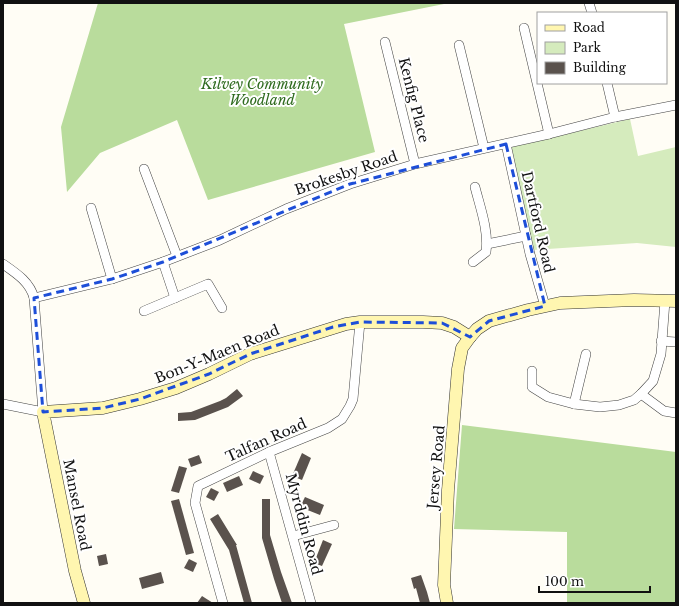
<svg xmlns="http://www.w3.org/2000/svg" width="679" height="606" viewBox="0 0 679 606" font-family="'Libre Baskerville',serif">
  <style>
    .green { fill: #d5ebbd }
    .forest { fill: #b9dc9c }
    .building { fill: #5a524d }
    .lines { fill: none; stroke-linecap: round; stroke-linejoin: round }
    .street-casing { stroke: #444; stroke-width: 10 }
    .secondary-casing { stroke: #333; stroke-width: 13 }
    .street { stroke: #fff; stroke-width: 9 }
    .secondary { stroke: #fff6b0; stroke-width: 12 }
    .marked { fill: none; stroke: #1d4ed8; stroke-width: 3; stroke-dasharray: 8 5; stroke-linejoin: round }
    .labels { text-anchor: middle; dominant-baseline: central; stroke-width: 4; stroke-linejoin: round; paint-order: stroke }
    .park-label { font-size: 14px; font-style: italic; fill: #2f6b1f; stroke: #fff }
    .street-label { font-size: 14px; fill: #111; stroke: #fff }
  </style>
  <rect width="100%" height="100%" fill="#fffdf5"/>
  <!-- green -->
  <polygon class="green" points="630,119 638,156 676,147 676,247 637,243 533,250 510,147 550,138"/>
  <!-- forest -->
  <g class="forest">
    <polygon points="98,3 449,3 344,24 375,152 208,200 177,120 100,153 67,192 61,127"/>
    <polygon points="462,425 676,452 676,603 567,603 567,532 454,529"/>
  </g>
  <!-- building -->
  <g class="building">
    <polygon points="237,389 243,396 228,407 195,420 178,421 178,413 191,412 220,401 226,398"/>
    <polygon points="302,453 311,458 302,480 292,476"/>
    <polygon points="199,455 202,463 191,467 188,459"/>
    <polygon points="179,466 187,468 179,493 171,491"/>
    <polygon points="253,471 264,476 260,484 249,479"/>
    <polygon points="239,476 243,485 227,492 223,483"/>
    <polygon points="211,488 219,492 214,501 206,497"/>
    <polygon points="305,497 324,505 320,515 300,507"/>
    <polygon points="179,499 194,553 186,555 171,501"/>
    <polygon points="262,499 270,499 270,535 281,572 292,603 282,603 274,579 262,538"/>
    <polygon points="218,514 237,545 236,545 252,603 244,603 229,550 210,519"/>
    <polygon points="323,540 332,544 322,566 314,563"/>
    <polygon points="106,554 108,564 99,566 97,556"/>
    <polygon points="189,559 197,563 193,572 184,568"/>
    <polygon points="161,572 164,583 142,589 139,578"/>
    <polygon points="421,575 427,592 430,603 420,603 416,588 414,589 411,578"/>
    <polygon points="202,596 213,603 197,603"/>
  </g>
  <g class="lines">
    <defs>
      <g id="street">
        <polyline points="589,3 592,13"/>
        <polyline points="524,28 549,134"/>
        <polyline points="385,42 415,164"/>
        <polyline points="459,45 484,148"/>
        <polyline points="607,83 615,117"/>
        <polyline points="506,144 530,254 545,306"/>
        <polyline points="144,169 177,256"/>
        <polyline points="91,208 112,279"/>
        <polyline points="487,244 526,236"/>
        <polyline points="163,262 175,298"/>
        <path d="M473,262L486,252C489,231 480,207 475,187"/>
        <path d="M3,264C16,273 30,282 34,298L43,412L3,404"/>
        <polyline points="34,298 112,279 163,262 220,240 286,209 350,184 415,164 549,134 615,117 676,105"/>
        <polyline points="144,311 208,284 222,308"/>
        <polyline points="661,341 676,342"/>
        <polyline points="532,371 532,387 548,397 574,404 600,407 619,405 634,400 641,394 653,381 661,354 665,301"/>
        <polyline points="641,394 664,411 676,413"/>
        <polyline points="574,404 586,354"/>
        <polyline points="269,452 311,603"/>
        <polyline points="293,536 334,525"/>
        <polyline points="223,603 195,503 198,486 269,452 328,428 342,419 350,406 353,399 360,322"/>
      </g>
      <g id="secondary">
        <polyline points="84,603 75,571 43,412 103,408 140,399 176,388 209,374 250,354 346,324 360,322 423,322 442,323 454,327 470,337"/>
        <polyline points="447,603 444,585 448,490 458,369 462,348 470,337 477,329 489,321 528,310 560,303 634,300 676,301"/>
      </g>
    </defs>
    <!-- street casing -->
    <use href="#street" class="street-casing"/>
    <!-- secondary casing -->
    <use href="#secondary" class="secondary-casing"/>
    <!-- street -->
    <use href="#street" class="street"/>
    <!-- secondary -->
    <use href="#secondary" class="secondary"/>
  </g>
  <!-- marked area -->
  <path class="marked" d="M506,144L545,306L489,321L470,337L442,323L360,322L333,327L250,354L209,374L140,399L103,408L43,412L34,298L112,279L163,262L350,184Z"/>
  <g class="labels">
    <!-- park labels -->
    <g class="park-label">
      <text x="262" y="84">Kilvey Community<tspan x="262" dy="16">Woodland</tspan></text>
    </g>
    <!-- street labels -->
    <g class="street-label">
      <text transform="translate(414 100) rotate(76)">Kenfig Place</text>
      <text transform="translate(346 173) rotate(-19)">Brokesby Road</text>
      <text transform="translate(538 222) rotate(77)">Dartford Road</text>
      <text transform="translate(217 354) rotate(-22)">Bon-Y-Maen Road</text>
      <text transform="translate(266 440) rotate(-24)">Talfan Road</text>
      <text transform="translate(436 467) rotate(-85)">Jersey Road</text>
      <text transform="translate(77 505) rotate(79)">Mansel Road</text>
      <text transform="translate(304 524) rotate(75)">Myrddin Road</text>
    </g>
  </g>
  <!-- border -->
  <rect width="679" height="606" fill="none" stroke="#111111" stroke-width="8"/>
  <!-- legend -->
  <rect x="537" y="12" width="130" height="72" fill="#ffffff" stroke="#a0a0a0"/>
  <rect x="545" y="25" width="20" height="6" fill="#fff6b0" stroke="#a0a0a0"/>
  <text x="573" y="32" font-size="12" fill="#111111">Road</text>
  <rect x="545" y="42" width="20" height="12" fill="#d5ebbd" stroke="#a0a0a0"/>
  <text x="573" y="52" font-size="12" fill="#111111">Park</text>
  <rect x="545" y="62" width="20" height="12" fill="#5a524d" stroke="#a0a0a0"/>
  <text x="573" y="72" font-size="12" fill="#111111">Building</text>
  <!-- scale -->
  <path d="M539 586v6h111v-6" fill="none" stroke="#111111" stroke-width="2"/>
  <text x="545" y="586" font-size="12" fill="#111111" stroke="#ffffff" stroke-width="3" paint-order="stroke">100 m</text>
</svg>
